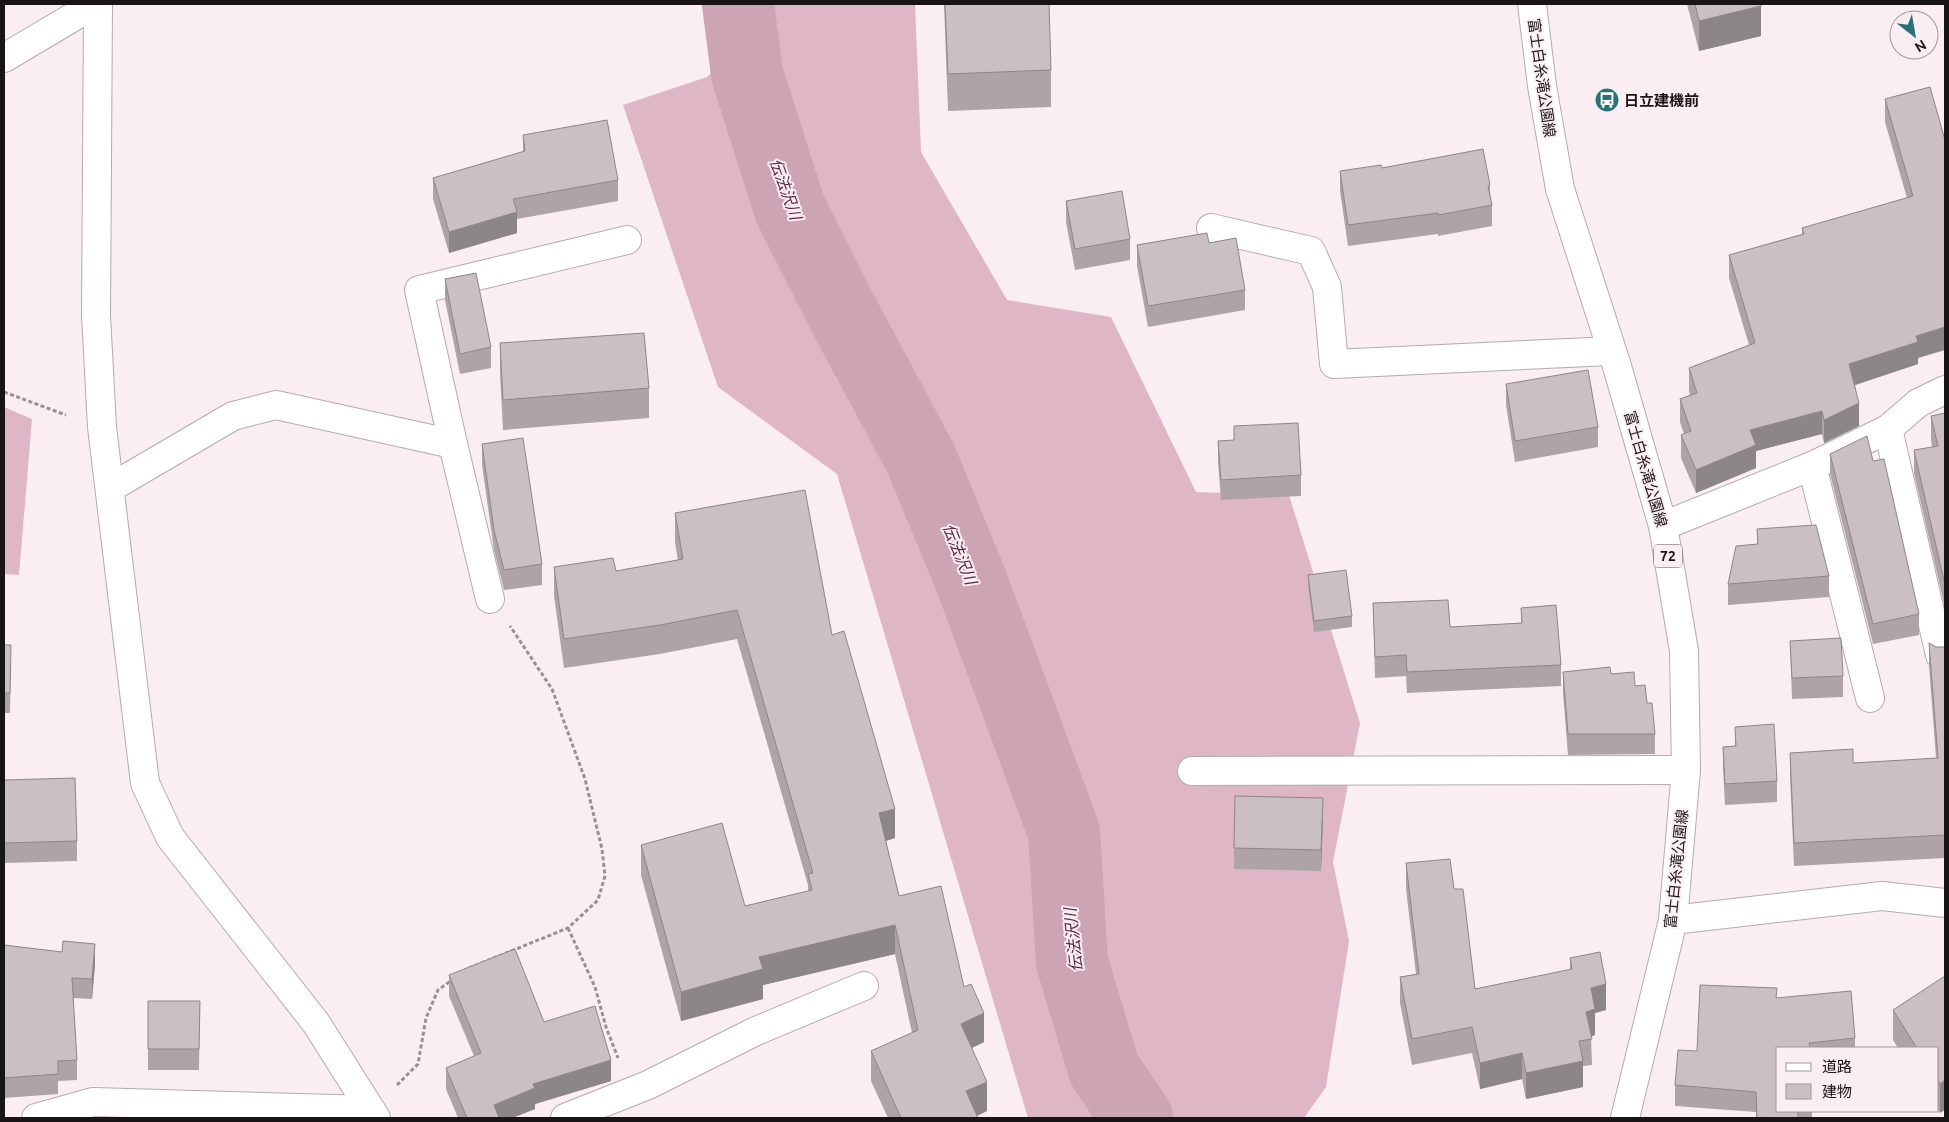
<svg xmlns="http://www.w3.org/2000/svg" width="1949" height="1122" viewBox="0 0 1949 1122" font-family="Ubuntu,'Noto Sans JP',sans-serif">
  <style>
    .forest { fill: #dfb6c5 }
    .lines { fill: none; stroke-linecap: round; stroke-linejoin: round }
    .river { stroke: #cda4b3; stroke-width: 72 }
    .minor-casing { stroke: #b5aaae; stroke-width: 30 }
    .major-casing { stroke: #b5aaae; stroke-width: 30 }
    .path { stroke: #999094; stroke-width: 3; stroke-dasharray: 4 2.5; stroke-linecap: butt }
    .minor { stroke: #fff; stroke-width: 28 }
    .major { stroke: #fff; stroke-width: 28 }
    .wall { fill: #aea4a8 }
    .shaded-wall { fill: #8d8688 }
    .building { fill: #cabfc3; stroke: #8d8688 }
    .labels { text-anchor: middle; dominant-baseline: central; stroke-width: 4; stroke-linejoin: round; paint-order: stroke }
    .shield { fill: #faeef2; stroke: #5c5659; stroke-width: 1 }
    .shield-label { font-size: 14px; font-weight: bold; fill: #191517 }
    .street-label { font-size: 15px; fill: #191517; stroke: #faeef2 }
    .poi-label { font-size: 15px; font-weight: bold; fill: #191517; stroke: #faeef2; text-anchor: start }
    .water-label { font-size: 16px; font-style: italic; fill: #5e2940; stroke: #faeef2 }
  </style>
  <rect width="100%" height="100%" fill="#faeef2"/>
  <!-- forest -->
  <g class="forest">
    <polygon points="747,4 915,4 921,152 1007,300 1111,317 1196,492 1289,495 1360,723 1333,862 1349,941 1326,1087 1304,1118 1028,1118 837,474 718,387 623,105 707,77 757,30"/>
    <polygon points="4,407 32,419 19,575 4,574"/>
  </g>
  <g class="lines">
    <!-- river -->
    <polyline class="river" points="738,4 747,74 790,209 841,310 921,459 972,583 1064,832 1072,962 1104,1069 1137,1118"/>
    <defs>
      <g id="minor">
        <polyline points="98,4 96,315 102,427 145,783 170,837 316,1023 376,1118"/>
        <polyline points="4,58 95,4"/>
        <polyline points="1211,228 1311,251 1327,287 1334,364 1611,351"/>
        <polyline points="1888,429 1940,655"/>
        <polyline points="453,444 419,290 627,240"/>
        <polyline points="1812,466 1870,698"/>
        <polyline points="110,488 233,416 276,405 453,444 490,599"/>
        <polyline points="1663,526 1812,466 1888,429 1918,403 1945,390"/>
        <polyline points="1192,771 1686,770"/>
        <polyline points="1673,920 1882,896 1945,903"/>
        <polyline points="36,1118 93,1102 371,1110"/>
        <polyline points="565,1118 648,1085 756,1031 864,986"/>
      </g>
      <polyline id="major" points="1532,4 1542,86 1560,189 1616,363 1663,526 1684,651 1686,770 1673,920 1625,1118"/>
    </defs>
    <!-- minor casing -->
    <use href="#minor" class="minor-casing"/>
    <!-- major casing -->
    <use href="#major" class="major-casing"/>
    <!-- path -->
    <g class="path">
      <polyline points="4,392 66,415"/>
      <polyline points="568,928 595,987 606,1027 618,1058"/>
      <polyline points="469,968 568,928 598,900 605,876 602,849 585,779 552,689 510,626"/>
      <polyline points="397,1085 418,1064 426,1018 438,990 452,980"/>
    </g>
    <!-- minor -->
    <use href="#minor" class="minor"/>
    <!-- major -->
    <use href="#major" class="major"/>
  </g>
  <!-- wall -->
  <g class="wall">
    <polygon points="944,4 1049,4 1051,70 1051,107 948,111"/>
    <polygon points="1687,4 1761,4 1761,36 1699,51"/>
    <polygon points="1930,87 1918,364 1855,385 1859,426 1824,443 1822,434 1756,451 1756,468 1696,493 1681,458 1681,435 1684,434 1680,422 1680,399 1690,395 1689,391 1689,368 1749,345 1729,278 1729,255 1802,234 1802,228 1907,198 1885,122 1885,99"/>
    <polygon points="523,135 618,180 618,201 517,219 517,233 449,253 433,199 433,178 523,152"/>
    <polygon points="1382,168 1490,185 1490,194 1492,205 1492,226 1438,236 1438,234 1348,246 1340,191 1340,171"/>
    <polygon points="1066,201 1130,239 1130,260 1075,270 1066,222"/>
    <polygon points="1209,243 1245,290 1245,310 1148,327 1137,266 1137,245"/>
    <polygon points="445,279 491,347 491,368 460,374 445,300"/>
    <polygon points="500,343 649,388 649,418 503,430 500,373"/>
    <polygon points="1506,384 1598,427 1598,447 1515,462 1506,405"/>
    <polygon points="1945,413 1945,608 1914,473 1914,450 1932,447 1931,439 1931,416"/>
    <polygon points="1234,426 1301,475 1301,496 1221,500 1218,462 1218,441 1234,440"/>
    <polygon points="482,444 542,564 542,585 504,590 494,550 482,465"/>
    <polygon points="1830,454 1873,461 1919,614 1919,635 1873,644 1830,474"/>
    <polygon points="675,513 832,635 895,838 886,841 899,896 964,987 984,1042 972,1048 987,1111 977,1116 978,1118 888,1118 871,1081 871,1051 912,1033 895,954 763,985 763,999 681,1021 641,875 641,845 745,906 808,891 808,885 737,639 660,654 564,668 554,596 554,567 616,571 678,560 675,543"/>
    <polygon points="1757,529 1829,576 1829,597 1728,605 1728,584 1757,544"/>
    <polygon points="1308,575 1352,616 1352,627 1314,632 1308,586"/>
    <polygon points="1373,603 1450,627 1521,623 1521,608 1561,665 1561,686 1407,693 1406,676 1375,678"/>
    <polygon points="1790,641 1843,676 1843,697 1792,699"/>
    <polygon points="1929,643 1936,647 1944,647 1945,646 1945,858 1794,866 1790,776 1790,753 1853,763 1936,758 1929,666"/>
    <polygon points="4,645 11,665 10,713 4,713"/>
    <polygon points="1563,672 1611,674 1635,686 1647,703 1655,734 1655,754 1568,755 1563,693"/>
    <polygon points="1735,727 1777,781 1777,802 1725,805 1723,768 1723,747 1735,746"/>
    <polygon points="4,780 77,841 77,861 4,863"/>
    <polygon points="1323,819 1321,871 1234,869 1234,848"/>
    <polygon points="1406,863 1454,889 1475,989 1570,970 1570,958 1606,1010 1595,1013 1595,1035 1591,1036 1592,1065 1583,1066 1583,1087 1526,1099 1522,1079 1480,1089 1472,1053 1412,1065 1400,1003 1400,977 1416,974 1406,889"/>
    <polygon points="4,945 95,964 92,999 73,998 77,1060 77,1080 58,1081 58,1094 4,1098"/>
    <polygon points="449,975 544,1022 611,1081 535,1104 535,1109 512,1118 458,1118 446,1089 446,1068 474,1056 449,996"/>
    <polygon points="1945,976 1940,1113 1938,1110 1938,1048 1898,1048 1893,1040 1893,1010"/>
    <polygon points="1777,998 1855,1038 1855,1048 1778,1048 1778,1111 1812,1111 1812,1118 1756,1118 1756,1112 1675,1106 1675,1085 1697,1051"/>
    <polygon points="148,1001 200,1001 199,1070 148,1070"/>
  </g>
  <!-- shaded-wall -->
  <g class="shaded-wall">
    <polygon points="1761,6 1761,36 1699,51 1699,21"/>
    <polygon points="517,212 517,233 449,253 449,232"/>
    <polygon points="1945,327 1945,350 1918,358 1918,364 1849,387 1849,364 1916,336"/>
    <polygon points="1859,403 1859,426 1824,443 1824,420"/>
    <polygon points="1822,411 1822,434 1756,451 1756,468 1696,493 1696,470 1750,430"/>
    <polygon points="1323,798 1323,819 1321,871 1321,850"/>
    <polygon points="895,809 895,838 879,843 879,813"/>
    <polygon points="895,925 895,954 763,985 763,999 681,1021 681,992 759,957"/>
    <polygon points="95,944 95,964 92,999 92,979"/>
    <polygon points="1606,984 1606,1010 1595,1013 1595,1035 1586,1038 1586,1012 1591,988"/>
    <polygon points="984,1013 984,1042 961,1053 961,1024"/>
    <polygon points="1522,1053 1522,1079 1480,1089 1480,1063"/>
    <polygon points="611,1060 611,1081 535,1104 535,1109 512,1118 494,1118 494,1105 533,1084"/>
    <polygon points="1583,1061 1583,1087 1526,1099 1526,1073"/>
    <polygon points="1945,1080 1945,1110 1940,1113 1940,1084"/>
    <polygon points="987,1082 987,1111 972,1118 966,1091"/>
  </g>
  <!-- building -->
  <g class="building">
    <polygon points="945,4 1049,4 1051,70 948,74"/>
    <polygon points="1695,4 1761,4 1761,6 1699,21"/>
    <polygon points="1930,87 1945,140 1945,327 1916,336 1918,342 1849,364 1859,403 1824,420 1822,411 1750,430 1756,445 1696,470 1681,435 1691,431 1680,399 1697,393 1689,368 1755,343 1729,255 1804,234 1802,228 1913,196 1885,99"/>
    <polygon points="607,120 618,180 513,199 517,212 449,232 433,178 525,151 523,135"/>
    <polygon points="1483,149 1490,185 1488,186 1492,205 1438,215 1438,213 1348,225 1340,171 1381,165 1382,168"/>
    <polygon points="1122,191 1130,239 1075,249 1066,201"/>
    <polygon points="1207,233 1209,243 1236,238 1245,290 1148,306 1137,245"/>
    <polygon points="476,273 491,347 460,354 445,279"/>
    <polygon points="644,333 649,388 503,400 500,343"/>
    <polygon points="1588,370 1598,427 1515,441 1506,384"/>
    <polygon points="1945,413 1945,585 1914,450 1938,446 1931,416"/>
    <polygon points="1298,423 1301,475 1221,480 1218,441 1234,440 1234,426"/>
    <polygon points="1867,436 1873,461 1884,459 1919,614 1873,624 1830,454"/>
    <polygon points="523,438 542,564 504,570 494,530 482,444"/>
    <polygon points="805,490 832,635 844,631 895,809 879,813 899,896 941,886 964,987 971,984 984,1013 961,1024 987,1082 966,1091 978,1118 901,1118 871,1051 918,1030 895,925 759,957 763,969 681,992 641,845 722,823 745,906 812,890 808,874 813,873 737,610 660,625 564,639 554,567 613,558 616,571 683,559 675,513"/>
    <polygon points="1816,525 1829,576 1728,584 1736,546 1758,544 1757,529"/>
    <polygon points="1346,570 1352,616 1314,621 1308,575"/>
    <polygon points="1448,600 1450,627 1522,623 1521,608 1556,605 1561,665 1407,672 1406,655 1375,657 1373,603"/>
    <polygon points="1841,638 1843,676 1792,678 1790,641"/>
    <polygon points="1929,643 1936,647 1944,647 1945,646 1945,835 1794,843 1790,753 1853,749 1853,763 1938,758"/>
    <polygon points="4,645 11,645 10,693 4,693"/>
    <polygon points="1610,667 1611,674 1634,672 1635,686 1645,685 1647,703 1652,703 1655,734 1568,734 1563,672"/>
    <polygon points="1774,724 1777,781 1725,784 1723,747 1736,746 1735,727"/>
    <polygon points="75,778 77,841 4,843 4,780"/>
    <polygon points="1235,796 1323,798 1321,850 1234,848"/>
    <polygon points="1450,859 1454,889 1463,889 1475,989 1572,969 1570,958 1600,952 1606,984 1591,988 1595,1009 1586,1012 1592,1039 1579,1041 1583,1061 1526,1073 1522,1053 1480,1063 1472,1027 1412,1039 1400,977 1419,974 1406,863"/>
    <polygon points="63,941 95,944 92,979 72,978 77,1060 58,1061 58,1074 4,1078 4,945 62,952"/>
    <polygon points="515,949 544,1022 595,1006 611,1060 533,1084 535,1088 494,1105 499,1118 467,1118 446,1068 481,1053 449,975"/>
    <polygon points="1945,976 1945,1080 1940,1084 1938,1080 1938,1048 1917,1048 1893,1010"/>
    <polygon points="1700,985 1777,988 1776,998 1851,991 1855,1038 1809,1043 1810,1048 1778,1048 1778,1111 1805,1111 1798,1111 1798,1118 1757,1118 1756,1092 1675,1085 1678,1050 1697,1051"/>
    <polygon points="148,1001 200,1001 199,1049 148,1049"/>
  </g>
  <!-- icons -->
  <defs>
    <symbol id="bus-disc" viewBox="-11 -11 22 22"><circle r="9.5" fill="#287279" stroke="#faeef2"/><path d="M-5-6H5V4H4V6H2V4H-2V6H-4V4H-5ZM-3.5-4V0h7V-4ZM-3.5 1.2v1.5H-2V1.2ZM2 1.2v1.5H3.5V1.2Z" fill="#fff"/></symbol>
  </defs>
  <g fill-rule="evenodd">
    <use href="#bus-disc" x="1593" y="86" width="28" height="28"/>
  </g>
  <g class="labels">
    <!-- shield labels -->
    <rect class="shield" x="1654" y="544.5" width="28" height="23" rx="4"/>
    <g class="shield-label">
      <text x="1668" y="556">72</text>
    </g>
    <!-- street labels -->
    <g class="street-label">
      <text transform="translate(1542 78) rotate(82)">富士白糸滝公園線</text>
      <text transform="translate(1646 469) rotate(74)">富士白糸滝公園線</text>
      <text transform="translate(1676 869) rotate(-84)">富士白糸滝公園線</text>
    </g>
    <!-- poi labels -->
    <g class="poi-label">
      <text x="1624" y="100">日立建機前</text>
    </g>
    <!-- water labels -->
    <g class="water-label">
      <text transform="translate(786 189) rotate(70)">伝法沢川</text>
      <text transform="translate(960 554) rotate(68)">伝法沢川</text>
      <text transform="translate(1073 940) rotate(-96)">伝法沢川</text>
    </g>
  </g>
  <!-- border -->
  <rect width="1949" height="1122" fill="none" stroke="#191517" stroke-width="10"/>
  <!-- legend -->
  <rect x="1776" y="1047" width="162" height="65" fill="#faeef2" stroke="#a0979a"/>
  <rect x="1786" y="1063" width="25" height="8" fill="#ffffff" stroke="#a0979a"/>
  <text x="1822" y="1072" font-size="15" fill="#191517">道路</text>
  <rect x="1786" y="1084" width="25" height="15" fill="#cabfc3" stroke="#a0979a"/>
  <text x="1822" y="1097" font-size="15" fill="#191517">建物</text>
  <!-- north arrow -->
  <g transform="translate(1914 35) rotate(149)"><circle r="24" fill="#faeef2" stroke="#a0979a"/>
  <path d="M0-4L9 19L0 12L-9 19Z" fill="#287279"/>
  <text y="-8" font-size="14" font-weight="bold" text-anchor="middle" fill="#191517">N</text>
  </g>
</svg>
